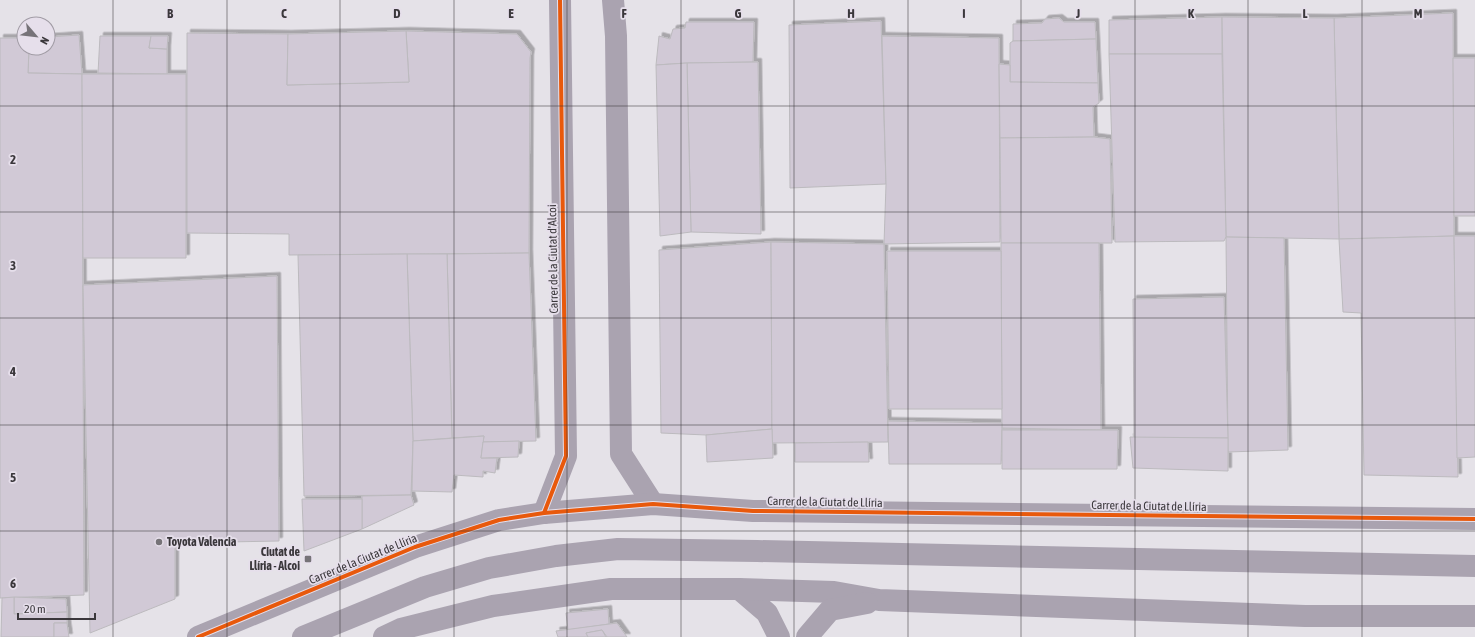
<svg xmlns="http://www.w3.org/2000/svg" width="1475" height="637" viewBox="0 0 1475 637" font-family="'Asap Condensed',sans-serif">
  <style>
    .building { fill: #d1c9d6; stroke: #bcbabe; filter: url(#shadow) }
    .lines { fill: none; stroke-linecap: round; stroke-linejoin: round }
    .minor { stroke: #aaa3b0; stroke-width: 22 }
    .tertiary { stroke: #aaa3b0; stroke-width: 22 }
    .cycleway-casing { stroke: #e6dfeb; stroke-width: 6 }
    .cycleway { stroke: #e8590c; stroke-width: 4 }
    .grid { fill: none; stroke: #3a373b; stroke-width: 1; stroke-opacity: 0.55 }
    .poi-dot { fill: #767378; stroke: #e6dfeb; stroke-width: 1.5 }
    .labels { text-anchor: middle; dominant-baseline: central; stroke-width: 3.5; stroke-linejoin: round; paint-order: stroke }
    .street-label { font-size: 12px; fill: #3a373b; stroke: #e6dfeb }
    .poi-label { font-size: 12px; font-weight: bold; fill: #3a373b; stroke: #e6dfeb; text-anchor: start }
    .grid-label { font-size: 13px; text-anchor: middle; font-weight: bold; fill: #3a373b; stroke: #e6dfeb; stroke-width: 3.5; stroke-linejoin: round; paint-order: stroke }
  </style>
  <defs>
    <filter id="shadow"><feDropShadow dx="3.5" dy="-3.5" stdDeviation="0" flood-color="#0004"/></filter>
  </defs>
  <rect width="100%" height="100%" fill="#e5e2e8"/>
  <!-- building -->
  <g class="building">
    <polygon points="1453,13 1454,236 1339,239 1334,18"/>
    <polygon points="1222,17 1222,54 1109,54 1109,20"/>
    <polygon points="1222,17 1334,18 1339,239 1226,237"/>
    <polygon points="1059,18 1064,22 1095,22 1096,39 1013,41 1013,24 1042,23 1045,19"/>
    <polygon points="881,21 886,184 790,188 789,25"/>
    <polygon points="686,22 754,22 753,62 687,63 656,65 659,36 670,39 673,29 685,28"/>
    <polygon points="406,31 517,34 531,52 530,58 529,253 289,255 289,234 187,233 187,33 288,34 287,85 409,82"/>
    <polygon points="406,31 409,82 287,85 288,34"/>
    <polygon points="79,35 82,74 28,73 29,48 48,48 48,37"/>
    <polygon points="100,36 151,36 149,48 167,49 167,74 98,73"/>
    <polygon points="151,36 168,36 167,49 149,48"/>
    <polygon points="882,36 999,38 1000,242 884,244 886,184"/>
    <polygon points="0,38 24,38 24,48 29,48 28,73 82,74 84,595 0,598"/>
    <polygon points="1096,39 1098,83 1010,82 1010,43 1013,41"/>
    <polygon points="1109,54 1222,54 1226,237 1224,241 1115,242"/>
    <polygon points="1453,58 1475,58 1475,216 1454,216"/>
    <polygon points="758,62 761,234 691,232 687,63"/>
    <polygon points="687,63 691,232 660,236 656,65"/>
    <polygon points="999,64 1010,65 1010,82 1098,83 1099,103 1093,107 1094,137 1000,138"/>
    <polygon points="82,74 186,74 186,258 83,258"/>
    <polygon points="1094,137 1110,139 1112,243 1001,243 1000,138"/>
    <polygon points="1454,236 1458,477 1364,475 1361,313 1343,312 1339,239"/>
    <polygon points="1454,236 1475,236 1475,457 1457,458"/>
    <polygon points="1226,237 1284,238 1288,450 1228,452"/>
    <polygon points="771,242 772,429 706,435 661,433 659,250"/>
    <polygon points="771,242 884,244 888,442 772,443"/>
    <polygon points="1001,243 1099,243 1101,430 1002,428"/>
    <polygon points="887,251 1001,251 1002,409 889,409"/>
    <polygon points="529,253 536,441 483,442 484,436 452,438 447,254"/>
    <polygon points="407,254 447,254 452,438 413,441"/>
    <polygon points="407,254 413,441 411,495 304,496 298,255"/>
    <polygon points="277,276 279,541 175,543 175,599 90,633 83,285"/>
    <polygon points="1224,297 1228,438 1134,438 1133,299"/>
    <polygon points="888,421 1002,423 1001,464 889,464"/>
    <polygon points="772,429 773,458 707,462 706,435"/>
    <polygon points="1002,430 1118,430 1117,469 1002,469"/>
    <polygon points="484,436 481,458 497,458 495,473 483,471 483,477 454,475 452,492 412,491 413,441"/>
    <polygon points="1130,437 1228,438 1228,471 1133,468"/>
    <polygon points="519,441 518,457 481,458 483,442"/>
    <polygon points="868,442 869,462 795,462 795,443"/>
    <polygon points="411,495 414,505 362,529 362,496"/>
    <polygon points="302,499 362,499 362,529 304,551"/>
    <polygon points="14,597 66,599 67,612 14,614"/>
    <polygon points="14,597 14,614 67,612 67,623 54,623 54,637 1,637 2,598"/>
    <polygon points="608,609 609,624 568,630 566,613"/>
    <polygon points="54,623 67,623 69,637 54,637"/>
    <polygon points="617,623 627,637 607,637 602,630 586,633 588,637 558,637 556,631"/>
    <polygon points="602,630 606,637 588,637 586,633"/>
  </g>
  <g class="lines">
    <!-- minor -->
    <g class="minor">
      <polyline points="613,0 616,36 621,454 653,504"/>
      <polyline points="544,513 566,456 560,0"/>
      <polyline points="739,589 767,613 779,637"/>
      <polyline points="198,637 415,547 499,520 544,513 653,504 753,511 1475,519"/>
      <polyline points="384,637 401,629 493,606 611,589 739,589 834,592 879,600 1305,616 1475,616"/>
      <polyline points="807,637 830,610 867,603"/>
    </g>
    <!-- tertiary -->
    <polyline class="tertiary" points="303,637 425,587 489,568 556,556 618,549 757,551 1475,566"/>
    <defs>
      <g id="cycleway">
        <polyline points="544,513 566,456 560,0"/>
        <polyline points="198,637 415,547 499,520 544,513 653,504 753,511 1475,519"/>
      </g>
    </defs>
    <!-- cycleway casing -->
    <use href="#cycleway" class="cycleway-casing"/>
    <!-- cycleway -->
    <use href="#cycleway" class="cycleway"/>
  </g>
  <!-- grid -->
  <path class="grid" d="M113,0V637M227,0V637M340,0V637M454,0V637M567,0V637M681,0V637M794,0V637M908,0V637M1021,0V637M1135,0V637M1248,0V637M1362,0V637M0,106H1475M0,212H1475M0,318H1475M0,425H1475M0,531H1475"/>
  <!-- markers -->
  <g class="poi-dot">
    <circle cx="159" cy="542" r="4"/>
    <rect x="304" y="555" width="8" height="8" rx="2"/>
  </g>
  <g class="labels">
    <!-- street labels -->
    <g class="street-label">
      <text transform="translate(553 259) rotate(-91)">Carrer de la Ciutat d'Alcoi</text>
      <text transform="translate(825 502) rotate(1)">Carrer de la Ciutat de Llíria</text>
      <text transform="translate(1149 506) rotate(1)">Carrer de la Ciutat de Llíria</text>
      <text transform="translate(363 559) rotate(-22)">Carrer de la Ciutat de Llíria</text>
    </g>
    <!-- poi labels -->
    <g class="poi-label">
      <text x="167" y="542">Toyota Valencia</text>
      <text x="300" y="552" text-anchor="end">Ciutat de<tspan x="300" dy="14">Llíria - Alcoi</tspan></text>
    </g>
  </g>
  <g class="grid-label">
    <text x="170" y="18">B</text>
    <text x="284" y="18">C</text>
    <text x="397" y="18">D</text>
    <text x="511" y="18">E</text>
    <text x="624" y="18">F</text>
    <text x="738" y="18">G</text>
    <text x="851" y="18">H</text>
    <text x="964" y="18">I</text>
    <text x="1078" y="18">J</text>
    <text x="1191" y="18">K</text>
    <text x="1305" y="18">L</text>
    <text x="1418" y="18">M</text>
    <text x="13" y="164">2</text>
    <text x="13" y="270">3</text>
    <text x="13" y="376">4</text>
    <text x="13" y="482">5</text>
    <text x="13" y="588">6</text>
  </g>
  <!-- north arrow -->
  <g transform="translate(36 36) rotate(118)"><circle r="19" fill="#e6dfeb" stroke="#a19ca5"/>
  <path d="M0-3L7 15L0 10L-7 15Z" fill="#767378"/>
  <text y="-6" font-size="11" font-weight="bold" text-anchor="middle" fill="#3a373b">N</text>
  </g>
  <!-- scale -->
  <path d="M18 613v6h77v-6" fill="none" stroke="#3a373b" stroke-width="2"/>
  <text x="24" y="613" font-size="12" fill="#3a373b" stroke="#e6dfeb" stroke-width="3" paint-order="stroke">20 m</text>
</svg>
